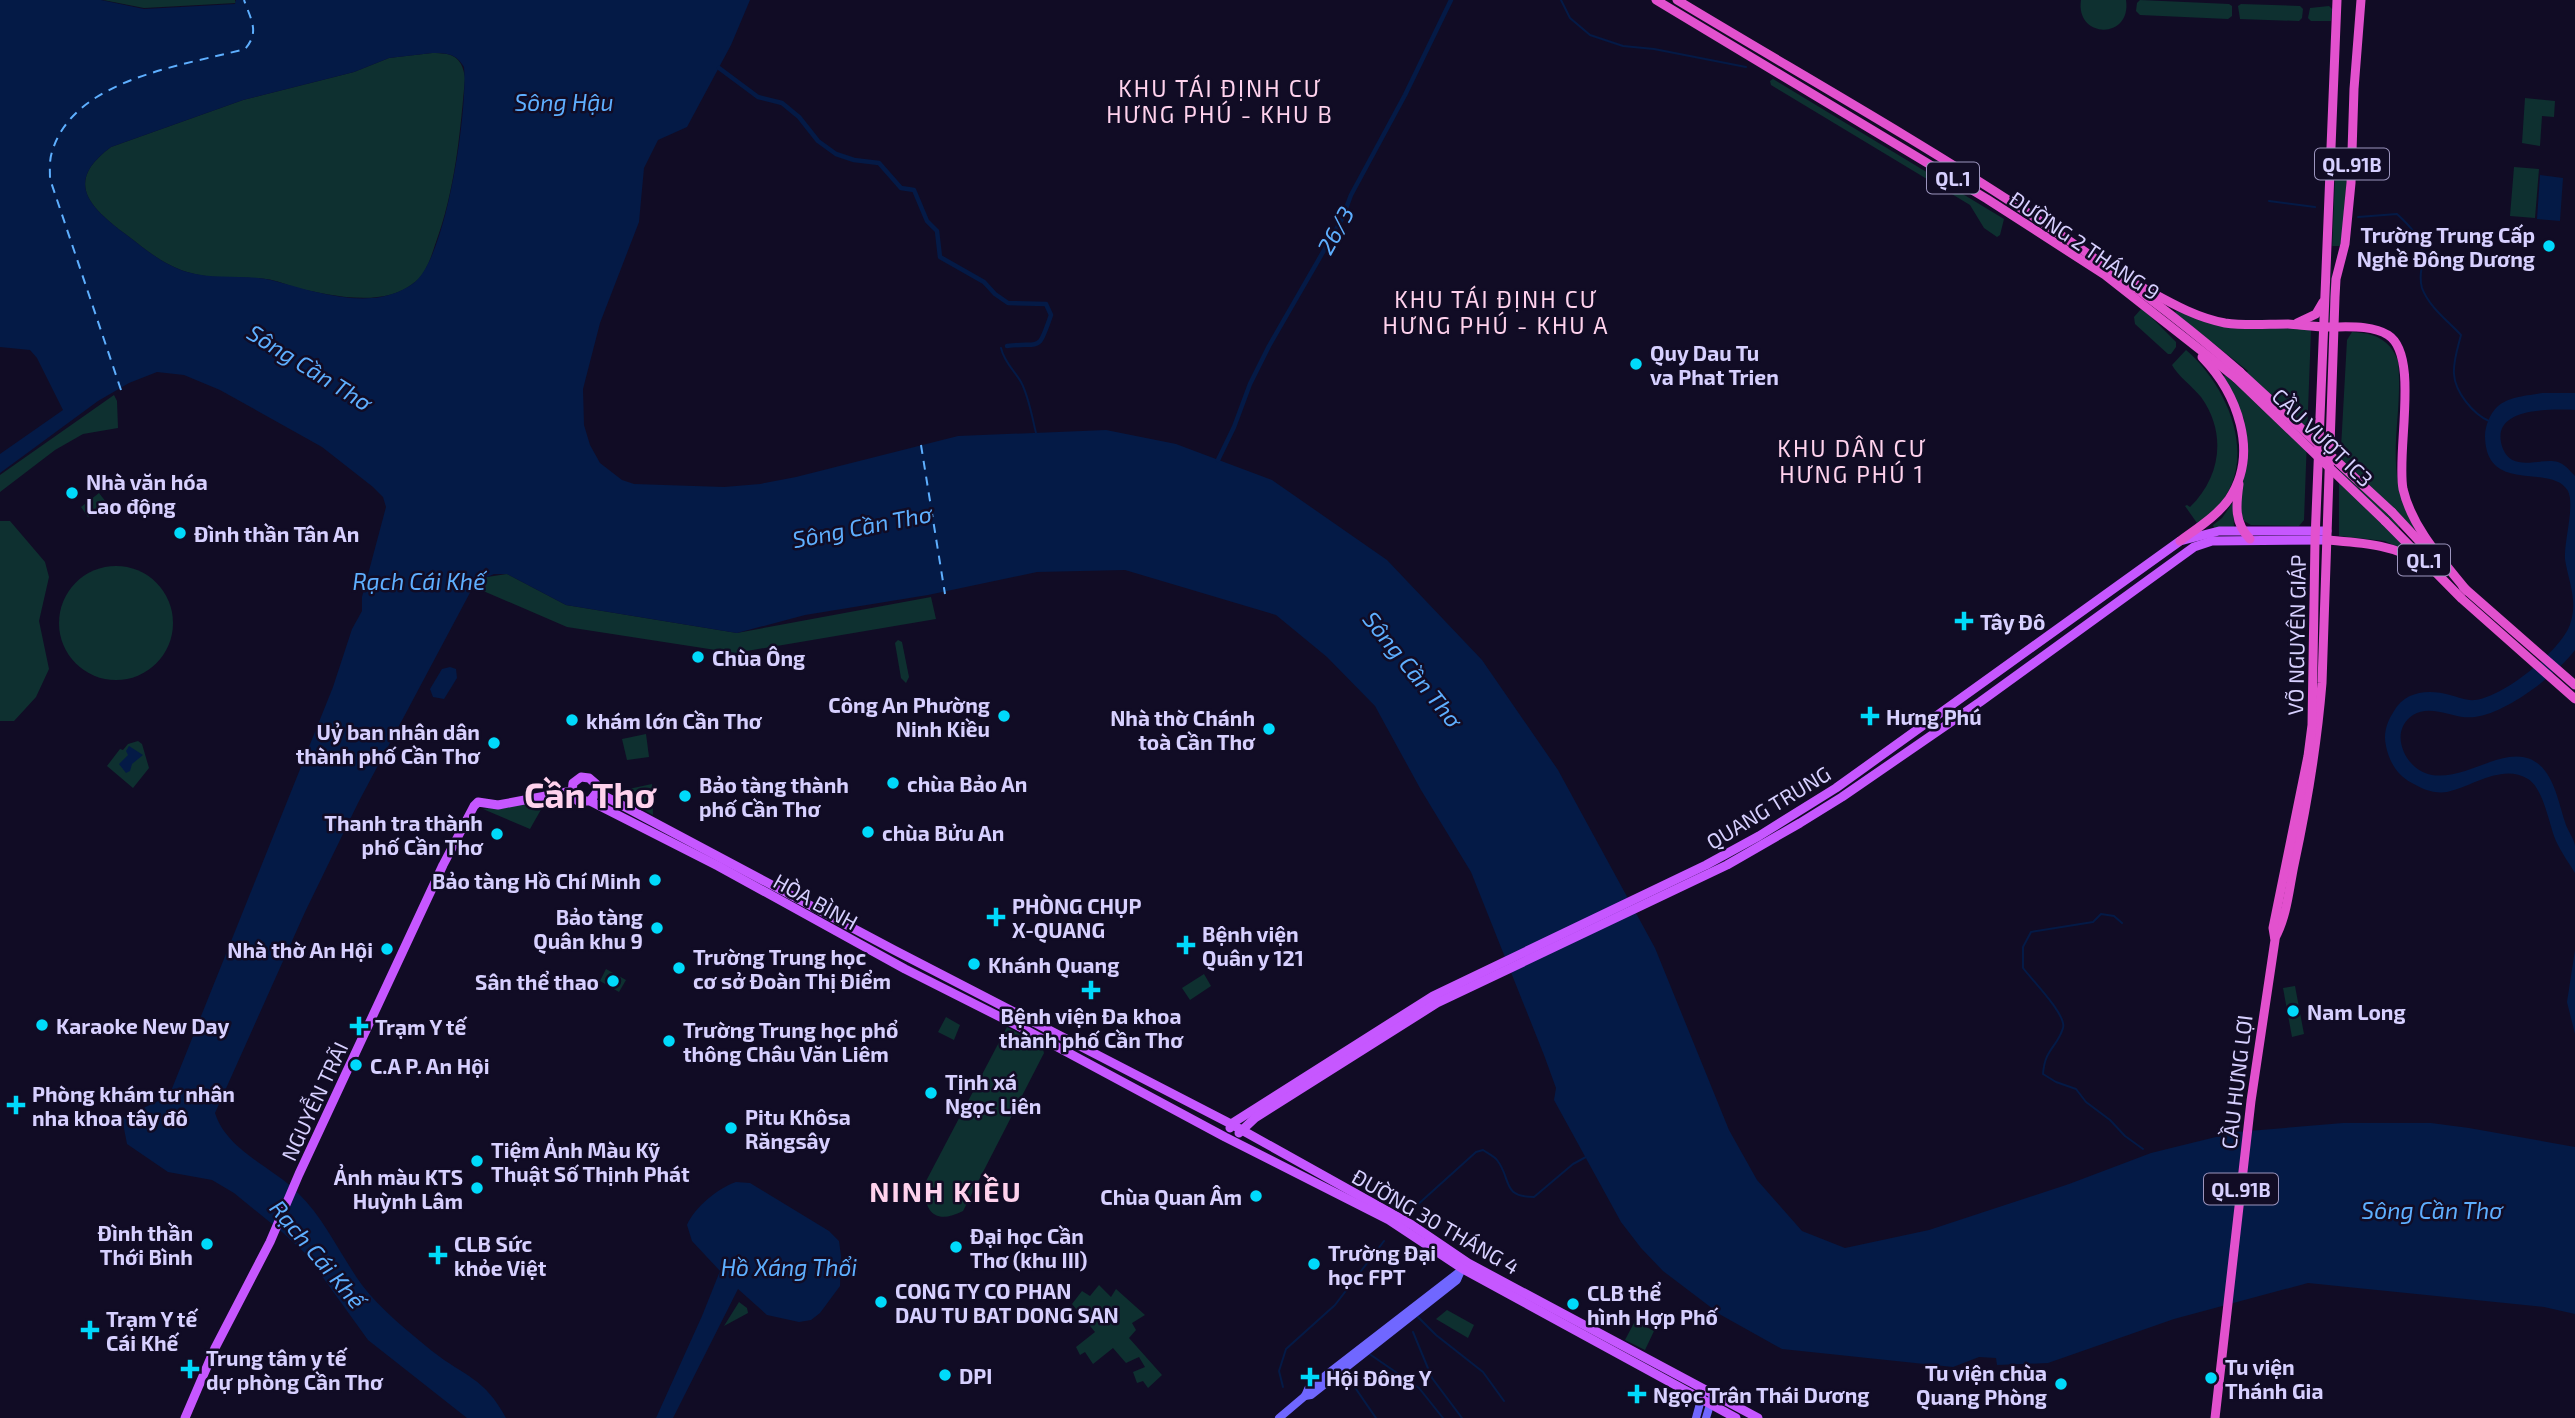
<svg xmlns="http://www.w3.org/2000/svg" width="2575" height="1418" viewBox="0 0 2575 1418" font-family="'Exo 2',sans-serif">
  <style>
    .green { fill: #0e3030 }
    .water { fill: #041a46; fill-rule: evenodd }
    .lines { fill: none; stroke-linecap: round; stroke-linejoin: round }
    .stream { stroke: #041a46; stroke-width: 2 }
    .canal { stroke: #041a46; stroke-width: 4.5 }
    .ferry { stroke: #5eafff; stroke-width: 2; stroke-dasharray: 9 7; stroke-linecap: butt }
    .secondary { stroke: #7067ff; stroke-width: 8 }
    .primary { stroke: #c657ff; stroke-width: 9 }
    .trunk { stroke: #e251ce; stroke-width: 9 }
    .trunk-bridge { stroke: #e251ce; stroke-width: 9 }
    .poi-dot { fill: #00dafb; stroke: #110c25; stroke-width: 2.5 }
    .labels { text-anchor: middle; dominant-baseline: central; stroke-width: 5; stroke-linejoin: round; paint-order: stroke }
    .shield { fill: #110c25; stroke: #9c95be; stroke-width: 2 }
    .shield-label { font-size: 19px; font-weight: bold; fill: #d7d0ff }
    .poi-label { font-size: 21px; font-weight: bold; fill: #d7d0ff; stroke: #110c25; text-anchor: start }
    .street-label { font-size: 21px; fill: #d7d0ff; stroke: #110c25 }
    .neighbourhood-label { font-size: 23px; letter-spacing: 2px; fill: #ffd2ed; stroke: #110c25 }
    .water-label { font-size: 23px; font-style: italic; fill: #5eafff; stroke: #110c25 }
    .district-label { font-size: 28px; font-weight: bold; letter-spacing: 2px; fill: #ffd2ed; stroke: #110c25 }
    .town-label { font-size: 35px; font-weight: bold; fill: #ffd2ed; stroke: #110c25 }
  </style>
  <rect width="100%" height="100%" fill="#110c25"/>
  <!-- green -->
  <g class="green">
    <polygon points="103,0 235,0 236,3 144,8"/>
    <path d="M2081,0H2126C2132,40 2075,39 2081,0Z"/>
    <polygon points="2140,0 2229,4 2232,6 2232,16 2228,19 2140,15 2136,11 2137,3"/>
    <polygon points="2241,4 2300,6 2303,9 2302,18 2299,21 2240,19 2238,6"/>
    <polygon points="2329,6 2332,9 2331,21 2311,21 2308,18 2310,8"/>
    <path d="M432,53C452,53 462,56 465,78C460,135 455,191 435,245C431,257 426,274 415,282C385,308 332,296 297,288C287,285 276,280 266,279C239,276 213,280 187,272C164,265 146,250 128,236C91,208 62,183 111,147L243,100L354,72L389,58Z"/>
    <polygon points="1773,79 2004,219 2000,235 1997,237 1984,228 1970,205 1771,85 1770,81"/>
    <polygon points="2525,98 2555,101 2554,117 2542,116 2540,146 2522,143"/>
    <polygon points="2338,152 2346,154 2349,157 2341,246 2332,246 2331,322 2329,324 2336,153"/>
    <polygon points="2514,167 2539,169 2535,218 2510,216"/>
    <polygon points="2142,308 2176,342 2176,347 2171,354 2168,354 2135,324 2134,317"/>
    <path d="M2176,311C2221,324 2264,328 2311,329L2304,520L2299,526L2251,525L2244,521L2240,509L2246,448L2244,419L2223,377L2226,374L2236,384L2248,371L2175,313Z"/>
    <path d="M2352,332C2374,333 2390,339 2398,361C2404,423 2381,468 2414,527L2413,530L2399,516V539L2408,549L2407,552L2385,541L2339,536V484L2347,340Z"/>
    <path d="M2186,350C2236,393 2266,482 2197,523L2185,506L2187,505L2190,507C2221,477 2227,433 2201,397C2193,387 2177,375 2172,365Z"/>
    <polygon points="114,395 117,401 118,428 83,434 55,450 0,492 0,475"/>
    <polygon points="99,493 106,502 88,517 81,507"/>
    <polygon points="2233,502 2234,527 2214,528 2213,525 2222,518"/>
    <polygon points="0,521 10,521 45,562 49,577 39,621 49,669 36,697 14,721 0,721"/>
    <circle cx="116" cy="623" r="57"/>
    <polygon points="507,574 566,605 737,633 931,597 936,619 735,653 567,627 474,587 487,577"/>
    <polygon points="898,640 902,642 909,677 906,683 901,678 895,643"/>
    <polygon points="646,734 649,757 627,760 622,739"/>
    <polygon points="138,741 142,744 149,768 133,788 107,766 120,749 123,750 128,744"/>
    <polygon points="652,784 653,815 624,799 624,790"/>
    <polygon points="538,802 543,806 530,829 483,809"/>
    <polygon points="606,969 626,980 619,992 600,981"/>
    <polygon points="1204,974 1211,986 1190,1000 1182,988"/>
    <polygon points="2295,986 2304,1034 2292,1037 2283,988"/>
    <polygon points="946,1017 960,1025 954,1040 938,1032"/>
    <path d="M1007,1027L1042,1046L1044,1053L963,1211C934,1226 923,1210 925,1183Z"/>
    <polygon points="1099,1285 1111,1297 1116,1289 1145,1315 1132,1323 1136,1330 1129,1338 1162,1375 1148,1388 1143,1381 1137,1383 1133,1372 1145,1367 1139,1357 1126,1363 1113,1348 1093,1364 1085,1352 1080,1355 1076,1347 1095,1332 1072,1304 1082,1291 1090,1296"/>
    <polygon points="739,1302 747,1308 748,1313 724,1326"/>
    <polygon points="1447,1310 1474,1325 1468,1338 1436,1319"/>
    <polygon points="1635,1321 1654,1331 1645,1350 1625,1340"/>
  </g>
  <!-- water -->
  <g class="water">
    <path d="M0,0H101L144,9L235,4L236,0H750L731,45L687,127L658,140L644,168L639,222L600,323L583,389L584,425L590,445L600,463L622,480L634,484L724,487L760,484L796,477L958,436L1106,430L1176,444L1272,480L1387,560L1482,660L1558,770L1655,948L1729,1130L1757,1180L1802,1231L1845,1248L1929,1230L2069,1184L2151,1153L2236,1132L2343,1123H2431L2469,1128L2575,1147V1314L2544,1307L2308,1283L2174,1319L2048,1363L1997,1365L1996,1358L1979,1357L1953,1367L1782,1349L1721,1315L1663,1271L1641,1248L1621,1222L1554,1100L1556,1088L1544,1055L1471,872L1421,790L1375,706L1327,657L1276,615L1125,570L1037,572L928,595L805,615L737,633L566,605L507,574H494L482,579L473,587L358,803L305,912L215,1113C227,1151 273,1167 298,1193C324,1218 341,1256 362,1285C381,1310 408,1331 432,1351C465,1377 484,1377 506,1418H467L368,1340L306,1254L282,1232L234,1193L212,1180L168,1172L127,1144L122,1118L169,1096L333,687L352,629L362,611V597L386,507L383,497L373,487L322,447L220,390L184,375L157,372L129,383L98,401L0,473V454L63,410L37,358L30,350L0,347ZM432,53C446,53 456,53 464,67C468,109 447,255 415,282C407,289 392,295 381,297C344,303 306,289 271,280C243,274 215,280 187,272C164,265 146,250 128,236C91,208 62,183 111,147L243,100L354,72L389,58Z"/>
    <polygon points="2540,175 2563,178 2560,221 2537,219"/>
    <path d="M2542,393H2575V410C2551,409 2487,407 2503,449C2513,473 2541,457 2558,462C2566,465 2570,471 2575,476V650C2556,675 2507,713 2475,717C2454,720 2432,703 2413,715C2387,732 2406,771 2432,775C2458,779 2484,761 2509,757C2550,751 2556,794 2565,822C2567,830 2574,838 2575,846C2575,855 2575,865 2575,873C2569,863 2561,852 2556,841C2549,825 2544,789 2528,779C2502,763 2472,787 2447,792C2434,794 2422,789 2412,783C2398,776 2389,762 2386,746C2383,733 2387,722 2394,711C2405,691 2429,689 2450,695C2458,697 2467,701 2475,700C2504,696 2553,656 2567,631C2572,622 2574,610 2573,600C2572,586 2567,573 2565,559C2564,540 2575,506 2568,491C2551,462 2486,496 2485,436C2485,426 2490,414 2497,407C2509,396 2527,396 2542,393Z"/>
    <polygon points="450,667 456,669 457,678 444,699 433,697 430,689 442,669"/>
    <polygon points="129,746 143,755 132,764 130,771 126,773 119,764 128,755 126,751"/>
    <polygon points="2575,950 2575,1034 2567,1002"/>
    <path d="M736,1182L750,1183L829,1231L839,1241L841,1256L840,1286L820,1313L811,1320L799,1322L767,1315L738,1289L673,1418H656L702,1316L720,1271L692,1241L687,1225C695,1207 718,1188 736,1182Z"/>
  </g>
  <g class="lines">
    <!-- stream -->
    <g class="stream">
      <polyline points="1561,0 1570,18 1590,35 1623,46 1654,49 1746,67"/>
      <polyline points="2269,201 2315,207"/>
      <path d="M2358,217L2397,214C2408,224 2423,239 2423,256C2423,268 2418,274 2422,288C2429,307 2448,321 2461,335C2458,347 2453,361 2454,374C2455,392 2473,414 2489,421"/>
      <path d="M1001,348C1004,362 1014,370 1021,382C1029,397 1032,417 1036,433"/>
      <path d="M2122,923L2114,916L2101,914L2093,922L2031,932L2023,947V968C2032,980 2067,1015 2063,1028C2057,1048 2045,1048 2043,1074L2056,1082L2076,1089L2086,1102L2110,1120L2125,1136L2143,1149"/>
      <path d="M1415,1207L1476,1152L1483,1150C1487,1153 1494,1156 1497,1160C1512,1179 1501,1197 1534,1197L1573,1164L1586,1157"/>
      <polyline points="1418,1317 1436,1335 1483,1372 1504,1401"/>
      <polyline points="1413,1332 1432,1378 1462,1418"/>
      <polyline points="1368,1353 1419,1388 1443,1418"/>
      <polyline points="1345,1373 1376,1418"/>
      <polyline points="1283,1387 1279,1371 1286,1349 1335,1305 1384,1241"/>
    </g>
    <!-- canal -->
    <g class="canal">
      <path d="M719,68L758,97L782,103L799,117L818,141L836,154L854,160L879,163L901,188L914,190L927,221L937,231L940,257L984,282L995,294L1008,303L1046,304L1051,315C1038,353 1042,342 1007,346"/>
      <polyline points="1218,460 1234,427 1250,384 1269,346 1342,219 1351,195 1405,95 1451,0"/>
    </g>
    <!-- ferry -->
    <g class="ferry">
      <path d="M121,390L50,179C50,171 49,161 52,152C73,79 182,66 245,49C260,32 251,20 244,0"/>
      <polyline points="921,445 945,594"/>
    </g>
    <!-- secondary -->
    <g class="secondary">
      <polyline points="1305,1396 1311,1395 1457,1280 1460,1273"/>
      <polyline points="1279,1418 1305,1396 1308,1389 1463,1269"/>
      <polyline points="1696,1418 1702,1396"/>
      <polyline points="1706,1418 1713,1395"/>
    </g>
    <!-- primary -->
    <g class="primary">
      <polyline points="597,792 894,950 1231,1124 1412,1225 1468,1263 1758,1418"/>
      <path d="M590,801L597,792L596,784L589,778L581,777L573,783C572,791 572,796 578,801H590L718,866L905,969L1024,1029L1225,1137L1389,1220L1463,1269L1736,1418"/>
      <polyline points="1230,1128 1231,1124 1433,996 1706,865 1759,836 1836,788 2180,541 2219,531 2327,531"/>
      <polyline points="1239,1133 1255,1118 1437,1003 1727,865 1800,823 1842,797 1980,702 2194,547 2212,541 2327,540"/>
      <polyline points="185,1418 215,1348 270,1242 299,1174 443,865 474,806 478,802 498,805 572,791"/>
    </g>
    <!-- trunk -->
    <g class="trunk">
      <polyline points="1656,0 1987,199 2105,275 2236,378"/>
      <path d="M1677,0C1869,116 2070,223 2240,372"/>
      <path d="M2138,285C2166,300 2193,317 2225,323C2246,326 2267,324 2288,324C2302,325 2316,327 2331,327C2349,327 2372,325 2388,335C2420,355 2396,452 2403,489C2412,528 2443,561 2467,591"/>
      <polyline points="2297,323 2316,314 2323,302"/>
      <path d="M2239,484C2236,505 2234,523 2250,539"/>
      <polyline points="2392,512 2434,557"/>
      <polyline points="2385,521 2462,599 2575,699"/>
      <path d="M2327,540C2361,543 2393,544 2422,563"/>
      <path d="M2180,541C2196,529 2217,516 2229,499C2260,453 2237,393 2202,357"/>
      <polyline points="2463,587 2575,685"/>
      <path d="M2275,938C2287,916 2289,889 2294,865C2307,805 2317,744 2322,683L2335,297L2336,279L2345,244L2351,183L2354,89L2361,0"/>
      <polyline points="2215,1418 2251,1101 2275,940 2273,928 2308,756 2312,725 2315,540 2337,0"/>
    </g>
    <!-- trunk-bridge -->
    <g class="trunk-bridge">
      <polyline points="2240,372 2392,512"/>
      <polyline points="2236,378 2385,521"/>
    </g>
  </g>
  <!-- markers -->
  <g class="poi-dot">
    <circle cx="2549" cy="246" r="7"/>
    <circle cx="1636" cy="364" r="7"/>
    <circle cx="72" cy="493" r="7"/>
    <circle cx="180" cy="533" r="7"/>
    <path d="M1960.5 610.5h7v7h7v7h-7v7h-7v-7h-7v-7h7z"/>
    <circle cx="698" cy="657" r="7"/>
    <circle cx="1004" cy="716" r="7"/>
    <path d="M1866.5 705.5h7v7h7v7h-7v7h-7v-7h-7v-7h7z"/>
    <circle cx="572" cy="720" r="7"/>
    <circle cx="1269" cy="729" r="7"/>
    <circle cx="494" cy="743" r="7"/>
    <circle cx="893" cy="783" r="7"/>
    <circle cx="685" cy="796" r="7"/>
    <circle cx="868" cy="832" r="7"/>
    <circle cx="497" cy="834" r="7"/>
    <circle cx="655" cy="880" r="7"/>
    <path d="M992.5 906.5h7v7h7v7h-7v7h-7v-7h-7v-7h7z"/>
    <circle cx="657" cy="928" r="7"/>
    <path d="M1182.5 934.5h7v7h7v7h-7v7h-7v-7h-7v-7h7z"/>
    <circle cx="387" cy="949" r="7"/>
    <circle cx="974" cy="964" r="7"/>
    <circle cx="679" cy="968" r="7"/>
    <circle cx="613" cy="981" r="7"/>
    <path d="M1087.5 979.5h7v7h7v7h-7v7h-7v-7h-7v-7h7z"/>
    <circle cx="2293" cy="1011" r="7"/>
    <circle cx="42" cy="1025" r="7"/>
    <path d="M355.5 1015.5h7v7h7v7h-7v7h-7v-7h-7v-7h7z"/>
    <circle cx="669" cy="1041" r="7"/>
    <circle cx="356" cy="1065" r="7"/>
    <circle cx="931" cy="1093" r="7"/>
    <path d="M12.5 1094.5h7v7h7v7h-7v7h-7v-7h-7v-7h7z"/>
    <circle cx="731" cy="1128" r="7"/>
    <circle cx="477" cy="1161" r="7"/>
    <circle cx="477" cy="1188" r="7"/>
    <circle cx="1256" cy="1196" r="7"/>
    <circle cx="207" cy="1244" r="7"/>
    <circle cx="956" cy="1247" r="7"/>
    <path d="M434.5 1244.5h7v7h7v7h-7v7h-7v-7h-7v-7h7z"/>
    <circle cx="1314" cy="1264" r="7"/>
    <circle cx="881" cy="1302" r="7"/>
    <circle cx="1573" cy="1304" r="7"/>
    <path d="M86.5 1319.5h7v7h7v7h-7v7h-7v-7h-7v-7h7z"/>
    <path d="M186.5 1358.5h7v7h7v7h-7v7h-7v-7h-7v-7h7z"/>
    <circle cx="945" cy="1375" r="7"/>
    <path d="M1306.5 1366.5h7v7h7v7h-7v7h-7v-7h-7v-7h7z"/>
    <circle cx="2211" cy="1378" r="7"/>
    <circle cx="2061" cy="1384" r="7"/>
    <path d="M1633.5 1383.5h7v7h7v7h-7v7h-7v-7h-7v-7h7z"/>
  </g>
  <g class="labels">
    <!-- shield labels -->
    <g class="shield">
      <rect x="2315" y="148.5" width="74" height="31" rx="5"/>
      <rect x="1927" y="162.5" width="52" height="31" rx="5"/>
      <rect x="2398" y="544.5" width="52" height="31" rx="5"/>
      <rect x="2204" y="1173.5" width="74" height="31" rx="5"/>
    </g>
    <g class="shield-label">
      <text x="2352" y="164">QL.91B</text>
      <text x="1953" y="178">QL.1</text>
      <text x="2424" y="560">QL.1</text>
      <text x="2241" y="1189">QL.91B</text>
    </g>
    <!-- poi labels -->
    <g class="poi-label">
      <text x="2535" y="234" text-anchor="end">Trường Trung Cấp<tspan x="2535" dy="24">Nghề Đông Dương</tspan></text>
      <text x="1650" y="352">Quy Dau Tu<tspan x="1650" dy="24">va Phat Trien</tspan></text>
      <text x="86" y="481">Nhà văn hóa<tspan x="86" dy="24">Lao động</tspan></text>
      <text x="194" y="533">Đình thần Tân An</text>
      <text x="1980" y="621">Tây Đô</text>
      <text x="712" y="657">Chùa Ông</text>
      <text x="990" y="704" text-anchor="end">Công An Phường<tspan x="990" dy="24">Ninh Kiều</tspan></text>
      <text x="1886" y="716">Hưng Phú</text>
      <text x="1255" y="717" text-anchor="end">Nhà thờ Chánh<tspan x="1255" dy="24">toà Cần Thơ</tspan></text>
      <text x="586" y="720">khám lớn Cần Thơ</text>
      <text x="480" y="731" text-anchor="end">Uỷ ban nhân dân<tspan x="480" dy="24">thành phố Cần Thơ</tspan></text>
      <text x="907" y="783">chùa Bảo An</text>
      <text x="699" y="784">Bảo tàng thành<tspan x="699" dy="24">phố Cần Thơ</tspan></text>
      <text x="483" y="822" text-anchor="end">Thanh tra thành<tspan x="483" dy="24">phố Cần Thơ</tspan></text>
      <text x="882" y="832">chùa Bửu An</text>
      <text x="641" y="880" text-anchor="end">Bảo tàng Hồ Chí Minh</text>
      <text x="1012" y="905">PHÒNG CHỤP<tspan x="1012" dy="24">X-QUANG</tspan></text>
      <text x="643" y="916" text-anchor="end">Bảo tàng<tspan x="643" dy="24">Quân khu 9</tspan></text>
      <text x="1202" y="933">Bệnh viện<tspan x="1202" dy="24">Quân y 121</tspan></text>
      <text x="373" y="949" text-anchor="end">Nhà thờ An Hội</text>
      <text x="693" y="956">Trường Trung học<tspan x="693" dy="24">cơ sở Đoàn Thị Điểm</tspan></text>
      <text x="988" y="964">Khánh Quang</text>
      <text x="599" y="981" text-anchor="end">Sân thể thao</text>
      <text x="2307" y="1011">Nam Long</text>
      <text x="1091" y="1015" text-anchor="middle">Bệnh viện Đa khoa<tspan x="1091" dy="24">thành phố Cần Thơ</tspan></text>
      <text x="56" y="1025">Karaoke New Day</text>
      <text x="375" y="1026">Trạm Y tế</text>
      <text x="683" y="1029">Trường Trung học phổ<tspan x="683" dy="24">thông Châu Văn Liêm</tspan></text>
      <text x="370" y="1065">C.A P. An Hội</text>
      <text x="945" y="1081">Tịnh xá<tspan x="945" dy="24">Ngọc Liên</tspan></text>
      <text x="32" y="1093">Phòng khám tư nhân<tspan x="32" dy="24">nha khoa tây đô</tspan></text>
      <text x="745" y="1116">Pitu Khôsa<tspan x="745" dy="24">Răngsây</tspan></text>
      <text x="491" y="1149">Tiệm Ảnh Màu Kỹ<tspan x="491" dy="24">Thuật Số Thịnh Phát</tspan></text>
      <text x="463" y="1176" text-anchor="end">Ảnh màu KTS<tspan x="463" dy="24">Huỳnh Lâm</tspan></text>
      <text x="1242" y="1196" text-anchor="end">Chùa Quan Âm</text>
      <text x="193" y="1232" text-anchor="end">Đình thần<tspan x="193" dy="24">Thới Bình</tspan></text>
      <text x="970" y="1235">Đại học Cần<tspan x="970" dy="24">Thơ (khu III)</tspan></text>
      <text x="454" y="1243">CLB Sức<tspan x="454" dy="24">khỏe Việt</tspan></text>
      <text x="1328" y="1252">Trường Đại<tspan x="1328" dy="24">học FPT</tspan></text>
      <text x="895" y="1290">CONG TY CO PHAN<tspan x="895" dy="24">DAU TU BAT DONG SAN</tspan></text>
      <text x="1587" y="1292">CLB thể<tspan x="1587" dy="24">hình Hợp Phố</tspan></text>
      <text x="106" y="1318">Trạm Y tế<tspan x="106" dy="24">Cái Khế</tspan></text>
      <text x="206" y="1357">Trung tâm y tế<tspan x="206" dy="24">dự phòng Cần Thơ</tspan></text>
      <text x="2225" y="1366">Tu viện<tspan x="2225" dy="24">Thánh Gia</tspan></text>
      <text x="2047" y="1372" text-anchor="end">Tu viện chùa<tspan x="2047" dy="24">Quang Phòng</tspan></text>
      <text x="959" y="1375">DPI</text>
      <text x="1326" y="1377">Hội Đông Y</text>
      <text x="1653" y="1394">Ngọc Trân Thái Dương</text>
    </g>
    <!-- street labels -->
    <g class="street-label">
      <text transform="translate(2085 245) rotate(34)">ĐƯỜNG 2 THÁNG 9</text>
      <text transform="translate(2323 437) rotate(44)">CẦU VƯỢT IC3</text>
      <text transform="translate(2296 635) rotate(-89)">VÕ NGUYÊN GIÁP</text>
      <text transform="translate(1768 807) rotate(-31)">QUANG TRUNG</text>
      <text transform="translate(816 901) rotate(29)">HÒA BÌNH</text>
      <text transform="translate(2236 1082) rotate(-83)">CẦU HƯNG LỢI</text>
      <text transform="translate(314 1101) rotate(-65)">NGUYỄN TRÃI</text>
      <text transform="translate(1436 1221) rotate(30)">ĐƯỜNG 30 THÁNG 4</text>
    </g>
    <!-- neighbourhood labels -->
    <g class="neighbourhood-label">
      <text x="1220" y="88">KHU TÁI ĐỊNH CƯ<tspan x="1220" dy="26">HƯNG PHÚ - KHU B</tspan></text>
      <text x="1496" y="299">KHU TÁI ĐỊNH CƯ<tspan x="1496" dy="26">HƯNG PHÚ - KHU A</tspan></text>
      <text x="1852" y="448">KHU DÂN CƯ<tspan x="1852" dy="26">HƯNG PHÚ 1</tspan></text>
    </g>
    <!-- water labels -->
    <g class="water-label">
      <text x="564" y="102">Sông Hậu</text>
      <text transform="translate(1335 230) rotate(-61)">26/3</text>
      <text transform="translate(310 367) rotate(32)">Sông Cần Thơ</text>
      <text transform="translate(862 526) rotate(-11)">Sông Cần Thơ</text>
      <text x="419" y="581">Rạch Cái Khế</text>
      <text transform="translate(1413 669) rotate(51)">Sông Cần Thơ</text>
      <text x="2432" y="1210">Sông Cần Thơ</text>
      <text transform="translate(318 1254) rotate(50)">Rạch Cái Khế</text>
      <text x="789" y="1267">Hồ Xáng Thổi</text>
    </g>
    <!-- district labels -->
    <g class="district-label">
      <text x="946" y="1191">NINH KIỀU</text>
    </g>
    <!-- town labels -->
    <g class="town-label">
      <text x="590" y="794">Cần Thơ</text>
    </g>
  </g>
</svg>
